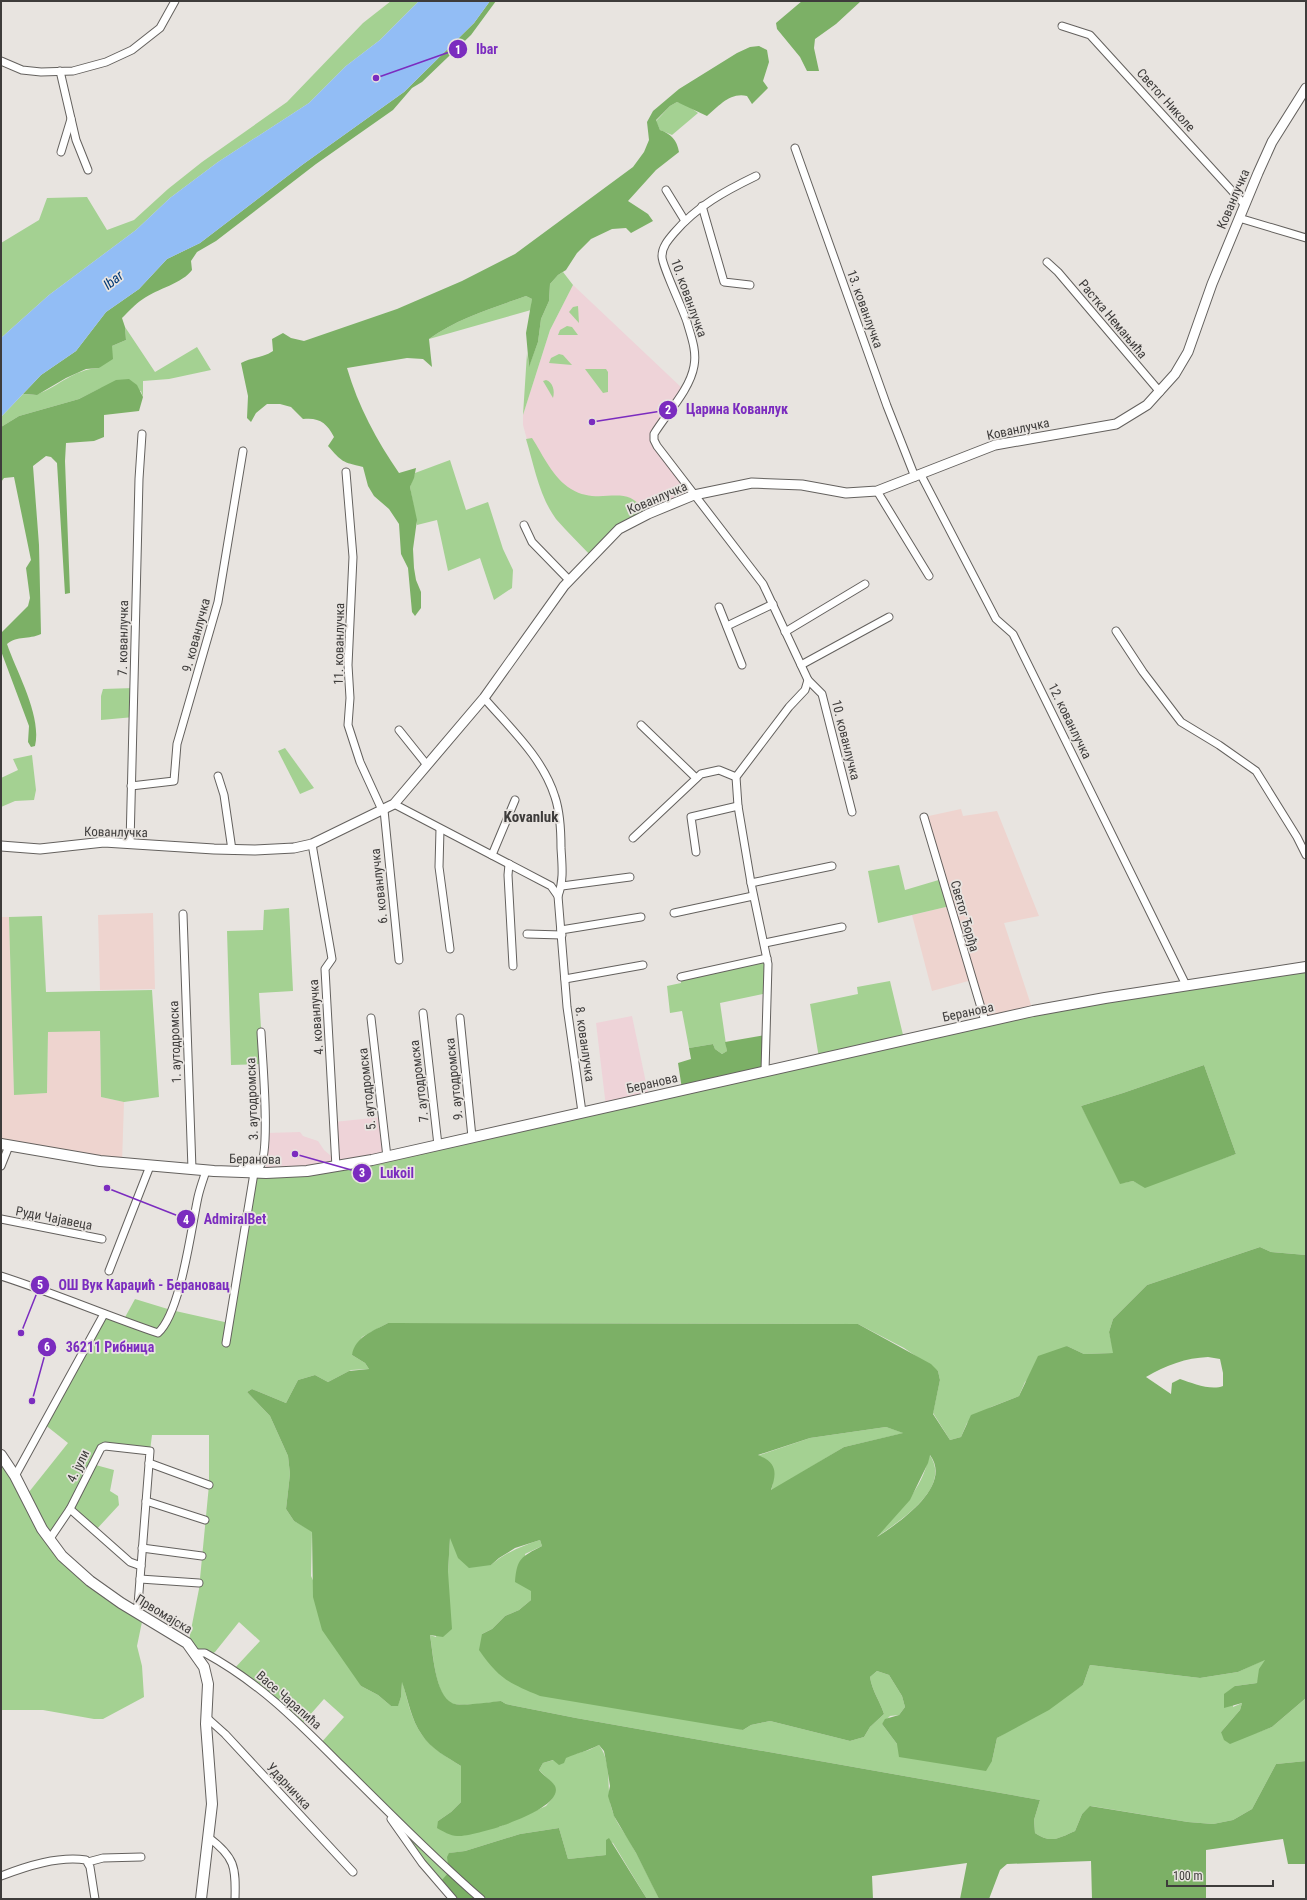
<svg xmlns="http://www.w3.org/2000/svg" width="1307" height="1900" viewBox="0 0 1307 1900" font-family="'Roboto Condensed',sans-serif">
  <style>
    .commercial { fill: #eed3d8 }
    .industrial { fill: #eed4cf }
    .green { fill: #a4d192; fill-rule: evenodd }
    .forest { fill: #7cb066; fill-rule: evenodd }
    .water { fill: #92bdf5 }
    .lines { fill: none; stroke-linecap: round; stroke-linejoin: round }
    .minor-casing { stroke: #64615e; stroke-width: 9 }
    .tertiary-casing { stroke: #64615e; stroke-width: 11 }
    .secondary-casing { stroke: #64615e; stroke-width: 12 }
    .minor { stroke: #fff; stroke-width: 7 }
    .tertiary { stroke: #fff; stroke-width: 9 }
    .secondary { stroke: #fff; stroke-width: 10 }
    .labels { text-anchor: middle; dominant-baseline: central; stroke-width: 3.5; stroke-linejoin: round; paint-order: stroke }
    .street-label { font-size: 13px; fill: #3e3c3b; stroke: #e8e4e0 }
    .water-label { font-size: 14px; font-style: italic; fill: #033b78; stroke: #e8e4e0 }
    .quarter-label { font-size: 15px; font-weight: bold; fill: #3e3c3b; stroke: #e8e4e0 }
    .leader { fill: none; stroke: #7b2cbf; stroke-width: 1.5 }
    .callout-dot { fill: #7b2cbf; stroke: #e8e4e0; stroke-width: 1.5 }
    .mark-label { font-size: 12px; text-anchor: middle; font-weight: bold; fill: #fff }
    .callout-label { font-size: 14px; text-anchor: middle; font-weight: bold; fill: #7b2cbf; stroke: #e8e4e0; stroke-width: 3.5; stroke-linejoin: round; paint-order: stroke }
  </style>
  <rect width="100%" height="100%" fill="#e8e4e0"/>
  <!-- commercial -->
  <g class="commercial">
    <polygon points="573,285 684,390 654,440 694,495 570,534 556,519 547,504 537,476 523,425 523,415 550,330"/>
    <polygon points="632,1016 649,1097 606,1107 596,1023"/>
    <polygon points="382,1117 387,1157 266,1173 266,1133 300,1132 303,1136 318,1141 324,1150 331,1156 335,1156 334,1122"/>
  </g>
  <!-- industrial -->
  <g class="industrial">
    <polygon points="961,809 963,816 997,811 1039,916 1004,923 1033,1011 985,1021 972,980 932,991 912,915 950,906 924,817"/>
    <polygon points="153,913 155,989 100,990 98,915"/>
    <polygon points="1,917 9,917 14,1094 47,1093 48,1031 100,1031 101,1097 124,1102 122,1163 1,1144"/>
  </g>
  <!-- green -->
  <g class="green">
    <polygon points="391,1 419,1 380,40 346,66 309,103 218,162 170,198 136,230 49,295 1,338 1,243 39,220 47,198 87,197 107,230 134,220 168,189 202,162 287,102 363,23"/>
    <polygon points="677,102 687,105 698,113 672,135 660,130 656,121 670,106"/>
    <polygon points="563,272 573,285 550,330 523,415 527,353 529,366 538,342 541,319 549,301 550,284 558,275"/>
    <path d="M526,296L532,299L531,310L429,339C458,318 493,308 526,296Z"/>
    <polygon points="578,306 579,323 569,312 573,307"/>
    <polygon points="567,326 572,327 578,335 558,335 560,330"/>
    <path d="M125,327L155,372L197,347L211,370L169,379L143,381V397L141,391L101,388L79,399L19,416L1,427V417L23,394C28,394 34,396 38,394C61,385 72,370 99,368L112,346L126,340Z"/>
    <polygon points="559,354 563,355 572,365 549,363 551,358"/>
    <polygon points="585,369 606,369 608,372 608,392 603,393"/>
    <path d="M546,380C553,382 555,391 553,398L543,381Z"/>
    <path d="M532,438C543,455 553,478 571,489C602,508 628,479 646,515L619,529L592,557C580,544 567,532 556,519C539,496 534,465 526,439Z"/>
    <polygon points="450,460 466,510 488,502 503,549 513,570 512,588 494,600 480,558 448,571 437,520 417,525 410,487 415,473"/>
    <polygon points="134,688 134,717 101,720 101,696 103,689"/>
    <polygon points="285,748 314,788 300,794 278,751"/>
    <polygon points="32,755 36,790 34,800 15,801 1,807 1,778 18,770 13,759"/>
    <polygon points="899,865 905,890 942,879 950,906 878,923 868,871"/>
    <polygon points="289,908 293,991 259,993 263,1064 231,1065 227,931 263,930 264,910"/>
    <polygon points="42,916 46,992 152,990 159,1097 124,1102 101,1097 100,1031 48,1032 47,1093 14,1095 9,917"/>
    <polygon points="767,958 767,993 720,1003 727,1051 722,1054 715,1049 713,1044 689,1048 682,1011 670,1013 667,986 681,983 681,977"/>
    <path d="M1306,967V1255L1271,1252L1260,1247L1147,1285L1113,1319L1109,1332L1114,1353L1084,1354L1067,1346L1025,1382L1019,1396L991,1407L967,1423L961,1437L950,1440L933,1413L940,1380L938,1371L904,1348L858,1324L388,1323L362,1337L352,1355L365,1363L369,1369L351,1370L328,1382L315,1375L298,1380L286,1403L252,1389L247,1392L270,1416L288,1456L290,1474L286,1509L294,1521L312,1531L311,1576L361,1686L378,1695L391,1706L398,1705L401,1697L402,1680C407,1698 411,1720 422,1735C432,1749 447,1757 461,1766V1802L451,1812L438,1821L499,1827L546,1806L552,1799L554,1785L539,1770L543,1763L589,1750L599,1745C614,1765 604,1793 614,1815C617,1824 625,1833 630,1842C640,1860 650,1880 659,1899H647L613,1843L606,1840V1855L568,1859L559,1828L520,1834L465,1851L450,1853V1872L446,1877L445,1889L379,1802L320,1744L344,1717L324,1699L301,1725L233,1670L260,1641L239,1622L215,1652L210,1655L196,1653L189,1640L199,1589L209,1485V1435H152L150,1451L105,1446L92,1464L114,1470L110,1491L118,1496L119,1505L95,1531L70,1509L49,1540L62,1556L143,1617L137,1646L142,1666L144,1697L103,1719H94L43,1710H1V1455L25,1497L68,1443L44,1424L104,1314L123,1321L135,1299L171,1310L229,1323L254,1173L307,1171L819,1058L810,1004L858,994L857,987L890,981L904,1039ZM1204,1065L1236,1154L1143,1186L1133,1181L1123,1183L1081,1106L1123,1093Z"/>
    <polygon points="886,1427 904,1433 844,1447 771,1491 773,1483 757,1456 810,1438"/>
    <path d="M929,1454C954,1488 898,1522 875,1538C897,1513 924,1489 929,1454Z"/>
    <path d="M450,1536L491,1565C506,1552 522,1546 540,1540L542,1546L525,1554L532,1591L531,1600L519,1610L505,1616L492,1629L482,1634L743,1730L751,1725L770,1721L850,1741L864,1737L870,1727L884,1714C880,1701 872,1691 870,1677L877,1671L889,1675L902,1696L905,1707L899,1715L890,1716L882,1724L897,1744L992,1761L997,1738L1083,1685L1090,1665L1200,1678L1238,1672L1266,1659L1257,1683L1235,1686L1233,1707L1242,1703L1240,1710L1221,1732L1256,1733L1272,1727L1306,1698V1761L1276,1764L1252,1809L1233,1820L1213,1824L1188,1822L1091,1806L1082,1814L1075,1831C1059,1838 1051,1844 1035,1833L1034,1820L1040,1800L576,1718L506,1704L501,1701C486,1703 469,1706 454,1704C435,1701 433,1650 430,1635L436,1637L448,1572Z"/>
  </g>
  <!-- forest -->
  <g class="forest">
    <path d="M490,1H496L471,35L422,82L412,88L393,110L316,164L216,241L197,252L191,261L192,270C183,283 157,289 143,299C135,304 128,312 122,318L125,327L126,340L112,346L113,359L99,368L86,369L66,378L37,395L23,394L41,375L76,351L106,312L139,289L167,259L200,243L302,165L404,92L474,23Z"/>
    <polygon points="802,1 861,1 836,24 815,39 814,48 819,71 807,71 800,57 777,29 776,23"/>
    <path d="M759,46L767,50L769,62L763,81L768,88L752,104L747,96C730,92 719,106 707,116L677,102L670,106L656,120L660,130C671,134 677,140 679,152L656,170L628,201L648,214L653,221L631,233L626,228L612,229L591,239L577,253L566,270L558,275L550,284L549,301L541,319L538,342L529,367L526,333L532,299L526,296C493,308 458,318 429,339L432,367L423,359L407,358L347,368C358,406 377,441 399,473L416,468L414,478L410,487L417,520L413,549L414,568L416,580L421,592V608L415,616L412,612L408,568L401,554L399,524L389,509L374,496L368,486L363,467C342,462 342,462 328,446L334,437C327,423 319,417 303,419L291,407L280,404H267L256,413L251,422L247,418L248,396L241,363C252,357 263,358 273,351L272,339L283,333L291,338L304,341L397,309L462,281L515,254L633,167L644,152L649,140L647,122L653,111L679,89L737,53L750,47Z"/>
    <path d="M129,379L137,385L143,397L139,411L104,415V437L94,441L66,443L65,461L70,593L65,594L57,463L51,457L46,456L33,466L39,545L41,634C28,640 18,635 7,644C17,673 42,716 35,746L31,747L28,742L29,726L1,651V633L28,606L30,598L26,568L31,560L14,477L4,478L1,482V427L19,416L79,399L116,380Z"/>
    <polygon points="766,1035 765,1071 682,1089 678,1063 691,1059 689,1048 713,1044 715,1049 722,1054 727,1051 725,1042"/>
    <polygon points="1204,1065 1236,1154 1145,1188 1133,1181 1120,1184 1081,1106 1123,1093"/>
    <path d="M1260,1247L1271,1252L1306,1255V1698L1272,1727L1230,1744L1224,1740L1221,1732L1240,1710L1242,1703L1224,1708V1694L1235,1686L1257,1683L1259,1669L1265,1660L1238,1672L1200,1678L1090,1665L1083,1685L1049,1710L997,1738L992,1761L986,1771L899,1757L897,1744L882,1724L885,1719L899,1715L905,1707L902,1696L889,1675L877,1671L870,1677C872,1691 880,1701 884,1714L870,1727L864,1737L850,1741L770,1721L751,1725L743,1730L540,1696C509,1683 499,1679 479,1650L482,1634L492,1629L505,1616L519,1610L531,1600V1591L515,1582C517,1558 521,1557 542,1546L540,1540L515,1548L499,1558L491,1565L469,1568L458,1558L450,1538L448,1572L452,1629L443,1637L430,1635C433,1653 435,1695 452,1703C459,1707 491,1702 501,1701L506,1704L576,1718L1040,1800L1034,1820L1035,1833C1051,1844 1059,1838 1075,1831L1082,1814L1090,1806L1188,1822L1213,1824L1233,1820L1252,1809L1276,1764L1306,1761V1864H1288L1283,1839L1206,1850V1899H1092L1091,1861L1007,1864L1000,1870L989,1899H960L967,1863L872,1876L873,1899H659L636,1853L614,1816L608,1796L610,1786L606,1761L604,1751L599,1745C588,1751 577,1753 566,1758L564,1763L559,1765L553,1760L543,1763L539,1770C543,1775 552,1781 555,1786C566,1810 474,1837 457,1836C451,1836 442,1831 437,1828L438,1821L451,1812L461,1802V1766C447,1757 431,1749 422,1735C411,1720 408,1699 402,1682L401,1697L398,1706H391L378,1695L361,1686L322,1630L313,1597L312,1532L294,1521L286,1509L290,1474L288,1456L270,1416L247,1392L252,1389L286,1403L298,1380L315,1375L328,1382L349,1371L369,1369L365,1363L352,1355C355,1337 373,1331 388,1323L858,1324L931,1364L938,1371L940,1380L933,1414L950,1440L961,1437L971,1415L1019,1396L1038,1356L1067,1346L1084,1354L1113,1353L1109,1332L1113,1319L1147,1285ZM1208,1357L1220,1359L1223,1373V1386C1211,1391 1192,1383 1180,1379L1172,1383L1171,1394L1146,1377C1166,1365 1186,1358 1208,1357ZM886,1427L903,1433L844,1447L771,1490C777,1472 777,1463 758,1455L810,1438ZM930,1455C953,1486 900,1522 877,1537L910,1500L928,1463Z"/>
    <polygon points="559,1828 568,1859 606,1855 606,1840 609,1838 647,1899 453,1899 445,1889 442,1880 449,1872 447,1857 449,1853 465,1851 520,1834"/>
  </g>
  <!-- water -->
  <polygon class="water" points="419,1 490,1 474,23 404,92 302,165 200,243 167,259 139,289 106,312 76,351 41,375 1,417 1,338 49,295 136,230 170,198 218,162 309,103 346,66 380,40"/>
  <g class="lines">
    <defs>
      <g id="minor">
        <polyline points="1062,26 1090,35 1244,204"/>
        <polyline points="1,61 22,70 41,72 73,71 106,62 132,50 160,28 175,1"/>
        <polyline points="60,71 76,140 88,170"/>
        <polyline points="795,148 887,406 915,477"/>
        <polyline points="61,152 71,119"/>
        <path d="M756,176C725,191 697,206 674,233C668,240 662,247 662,256C661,264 683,309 687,322C691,336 697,351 694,366C690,390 666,414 654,434V440L657,446L763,584L808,680L805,690L789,707L736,777L738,806L751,883L768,964L765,1071"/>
        <polyline points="666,190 685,221"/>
        <polyline points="702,206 724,282 750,285"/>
        <polyline points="1239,218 1306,238"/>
        <polyline points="1047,262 1058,272 1160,392"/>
        <polyline points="346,472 353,557 348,665 350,698 348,725 360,762 382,810"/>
        <polyline points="921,475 996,619 1013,634 1186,985"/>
        <polyline points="877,491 929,576"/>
        <polyline points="524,525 532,542 569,580"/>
        <polyline points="719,607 742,665"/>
        <polyline points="727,626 773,604"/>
        <polyline points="1116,631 1143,672 1181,722 1219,745 1256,771 1297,837 1306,855"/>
        <polyline points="785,632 865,584"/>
        <polyline points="801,665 889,617"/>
        <polyline points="808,680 822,694 852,812"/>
        <path d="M484,698C510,728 543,758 555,797C560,812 561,832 561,848C562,865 564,880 558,896"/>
        <polyline points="641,725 696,778"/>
        <polyline points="399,730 427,765"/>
        <polyline points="218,776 224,795 232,850"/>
        <polyline points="131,786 174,781 177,744 218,602 243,451"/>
        <polyline points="394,804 551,886 558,896 567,1007 582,1112"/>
        <polyline points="384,810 399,960"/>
        <polyline points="924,817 985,1021"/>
        <polyline points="440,829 439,867 450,949"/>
        <polyline points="633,838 701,774 719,770 736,777"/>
        <polyline points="130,844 139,479 142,434"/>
        <polyline points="312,844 331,953 332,959 325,969 336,1167"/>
        <polyline points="696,852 691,817 738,806"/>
        <polyline points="492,855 515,800"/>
        <polyline points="509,864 508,875 513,966"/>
        <polyline points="751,883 832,866"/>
        <polyline points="562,886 630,877"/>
        <polyline points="674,913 753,896"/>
        <polyline points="183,914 192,1169"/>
        <polyline points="561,930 641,917"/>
        <polyline points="527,934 562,935"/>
        <polyline points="765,943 842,927"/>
        <polyline points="681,977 767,958"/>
        <polyline points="565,979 643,965"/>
        <polyline points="423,1013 438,1145"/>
        <polyline points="371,1018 387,1157"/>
        <polyline points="460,1018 472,1137"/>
        <polyline points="1,1166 9,1146"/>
        <path d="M242,1168L260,1166C271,1152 262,1055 261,1032"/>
        <polyline points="1,1219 102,1239"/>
        <polyline points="109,1271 150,1166"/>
        <path d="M1,1276C54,1293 105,1315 158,1333C181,1312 191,1229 198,1197C200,1188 203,1180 206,1171"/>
        <polyline points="226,1343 254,1173"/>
        <polyline points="149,1463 209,1485"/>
        <polyline points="15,1476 104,1314"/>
        <polyline points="146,1501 205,1520"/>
        <polyline points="70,1509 130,1562 141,1566"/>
        <polyline points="49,1540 70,1509 101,1448 105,1446 150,1451 138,1605 135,1612"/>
        <polyline points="142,1548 202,1556"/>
        <polyline points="140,1579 199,1583"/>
        <path d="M196,1653H205C260,1683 297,1721 341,1765C387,1810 432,1857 481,1899"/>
        <polyline points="206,1717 225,1734 353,1872"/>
        <polyline points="391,1819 422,1863 453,1899"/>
        <path d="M208,1837C235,1857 236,1867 235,1899"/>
        <polyline points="88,1862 103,1858 141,1857"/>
        <path d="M1,1876C27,1866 58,1856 86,1860L90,1867L95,1899"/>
      </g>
      <polyline id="tertiary" points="1,846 40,849 104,842 214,849 255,850 294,848 312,844 394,804 484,698 564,586 619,529 648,514 694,495 752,483 802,485 846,493 877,491 995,445 1116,424 1147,405 1175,374 1188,352 1212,284 1258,173 1272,142 1306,88"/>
      <g id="secondary">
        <polyline points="1,1144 100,1161 214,1171 266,1173 307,1171 372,1160 1033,1011 1105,998 1306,967"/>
        <polyline points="1,1455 15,1476 42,1529 62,1556 90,1581 121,1603 187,1643 204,1667 208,1684 206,1724 212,1804 201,1899"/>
      </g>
    </defs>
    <!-- minor casing -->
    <use href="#minor" class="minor-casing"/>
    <!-- tertiary casing -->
    <use href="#tertiary" class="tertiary-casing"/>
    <!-- secondary casing -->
    <use href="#secondary" class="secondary-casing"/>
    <!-- minor -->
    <use href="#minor" class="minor"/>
    <!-- tertiary -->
    <use href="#tertiary" class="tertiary"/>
    <!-- secondary -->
    <use href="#secondary" class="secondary"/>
  </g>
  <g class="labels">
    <!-- street labels -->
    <g class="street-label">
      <text transform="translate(1166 100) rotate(48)">Светог Николе</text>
      <text transform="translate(1233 199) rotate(-67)">Кованлучка</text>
      <text transform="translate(689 298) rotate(70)">10. кованлучка</text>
      <text transform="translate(865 309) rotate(70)">13. кованлучка</text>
      <text transform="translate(1113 319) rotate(50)">Растка Немањића</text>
      <text transform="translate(1018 429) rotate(-12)">Кованлучка</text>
      <text transform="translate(657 498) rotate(-23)">Кованлучка</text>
      <text transform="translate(196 635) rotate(-75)">9. кованлучка</text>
      <text transform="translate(123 638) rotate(-89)">7. кованлучка</text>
      <text transform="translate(339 644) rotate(-89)">11. кованлучка</text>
      <text transform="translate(1070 721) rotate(64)">12. кованлучка</text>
      <text transform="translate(846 740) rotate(76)">10. кованлучка</text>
      <text transform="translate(116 832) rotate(1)">Кованлучка</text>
      <text transform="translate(379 886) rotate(-96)">6. кованлучка</text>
      <text transform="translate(965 916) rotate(74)">Светог Ђорђа</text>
      <text transform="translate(968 1012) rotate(-12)">Беранова</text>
      <text transform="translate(316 1017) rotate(-94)">4. кованлучка</text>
      <text transform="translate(175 1042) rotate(-92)">1. аутодромска</text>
      <text transform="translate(585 1044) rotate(82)">8. кованлучка</text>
      <text transform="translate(454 1079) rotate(-96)">9. аутодромска</text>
      <text transform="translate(419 1081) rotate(-97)">7. аутодромска</text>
      <text transform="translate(652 1083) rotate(-13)">Беранова</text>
      <text transform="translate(367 1089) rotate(-96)">5. аутодромска</text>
      <text transform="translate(252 1099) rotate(-92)">3. аутодромска</text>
      <text transform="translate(255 1159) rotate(1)">Беранова</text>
      <text transform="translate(54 1218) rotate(11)">Руди Чајавеца</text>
      <text transform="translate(78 1466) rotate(-64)">4. јули</text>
      <text transform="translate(164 1614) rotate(31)">Првомајска</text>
      <text transform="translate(289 1700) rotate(41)">Васе Чарапића</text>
      <text transform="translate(289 1786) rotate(47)">Ударничка</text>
    </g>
    <!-- water labels -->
    <g class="water-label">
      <text transform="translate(113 280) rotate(-38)">Ibar</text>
    </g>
    <!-- quarter labels -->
    <g class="quarter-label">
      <text x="531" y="817">Kovanluk</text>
    </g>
  </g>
  <!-- callouts -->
  <path class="leader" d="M376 78L458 49M592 422L668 410M295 1154L362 1173M107 1188L186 1219M21 1333L40 1285M32 1401L47 1347"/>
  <g class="callout-dot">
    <circle cx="376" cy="78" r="4"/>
    <circle cx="592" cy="422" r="4"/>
    <circle cx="295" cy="1154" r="4"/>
    <circle cx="107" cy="1188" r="4"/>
    <circle cx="21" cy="1333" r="4"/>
    <circle cx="32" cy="1401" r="4"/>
    <circle cx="458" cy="49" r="10"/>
    <circle cx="668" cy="410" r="10"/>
    <circle cx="362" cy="1173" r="10"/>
    <circle cx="186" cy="1219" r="10"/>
    <circle cx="40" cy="1285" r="10"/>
    <circle cx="47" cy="1347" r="10"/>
  </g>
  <g class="mark-label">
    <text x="458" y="54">1</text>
    <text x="668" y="414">2</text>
    <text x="362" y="1177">3</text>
    <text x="186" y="1224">4</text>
    <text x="40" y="1289">5</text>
    <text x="47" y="1351">6</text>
  </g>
  <g class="callout-label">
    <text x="487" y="54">Ibar</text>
    <text x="737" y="414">Царина Кованлук</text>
    <text x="397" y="1178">Lukoil</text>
    <text x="235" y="1224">AdmiralBet</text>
    <text x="144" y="1290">ОШ Вук Караџић - Берановац</text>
    <text x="110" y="1352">36211 Рибница</text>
  </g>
  <!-- border -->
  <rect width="1307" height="1900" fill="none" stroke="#3e3c3b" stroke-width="4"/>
  <!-- scale -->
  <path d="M1167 1880v6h106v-6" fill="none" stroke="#3e3c3b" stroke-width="2"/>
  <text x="1173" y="1880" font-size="12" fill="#3e3c3b" stroke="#e8e4e0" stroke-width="3" paint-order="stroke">100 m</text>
</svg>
